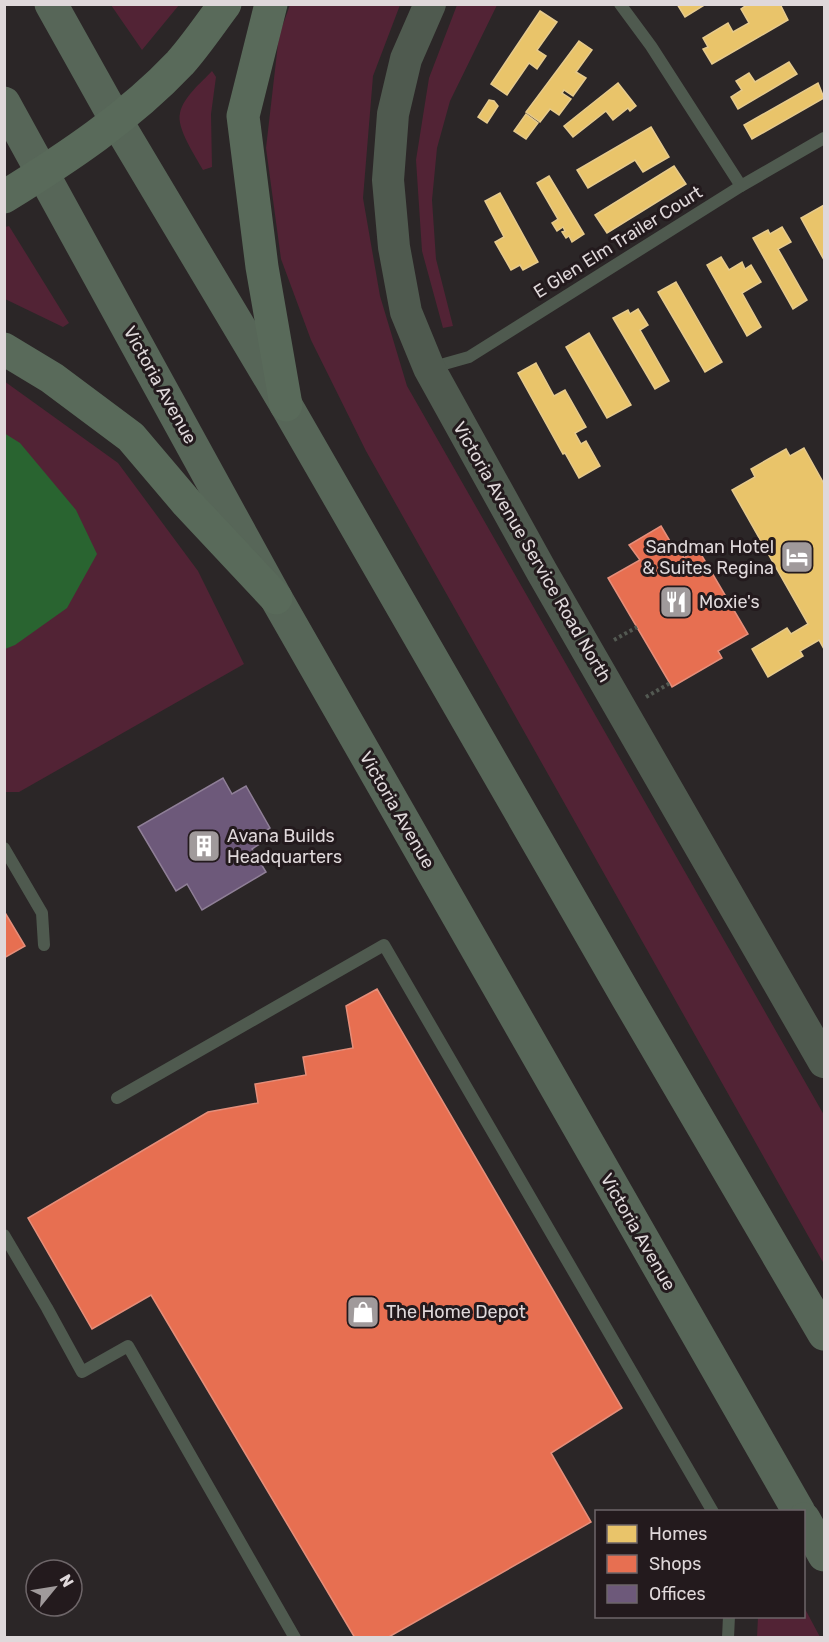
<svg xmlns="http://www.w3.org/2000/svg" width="829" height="1642" viewBox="0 0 829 1642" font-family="Rubik,sans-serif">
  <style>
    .green { fill: #522335 }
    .water { fill: #296430 }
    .homes { fill: #e9c46a; stroke: #e6ca8c; stroke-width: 1.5 }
    .shops { fill: #e76f51; stroke: #e58e7a; stroke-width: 1.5 }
    .offices { fill: #6d597a; stroke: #8f7f97; stroke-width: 1.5 }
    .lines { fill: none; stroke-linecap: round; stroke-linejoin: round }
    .path { stroke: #535952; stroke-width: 4; stroke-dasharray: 3 3; stroke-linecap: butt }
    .service { stroke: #4f5a4f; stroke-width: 12 }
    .tertiary { stroke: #4f5a4f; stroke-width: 32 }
    .trunk { stroke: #576658; stroke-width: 33 }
    .motorway { stroke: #596a5a; stroke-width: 33 }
    .labels { text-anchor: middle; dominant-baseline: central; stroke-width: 6; stroke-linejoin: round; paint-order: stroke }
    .street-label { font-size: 18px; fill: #dfd8da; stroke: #231a1d }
    .poi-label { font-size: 18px; fill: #dfd8da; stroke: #231a1d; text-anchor: start }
  </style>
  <rect width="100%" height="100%" fill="#2b2627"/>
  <!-- green -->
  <g class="green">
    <polygon points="111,5 179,5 142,50"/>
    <polygon points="290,5 400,5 373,76 363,198 380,296 407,386 824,1115 824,1264 366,451 311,340 281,259 266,148 279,35"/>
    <polygon points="457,5 497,5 450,101 437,148 432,200 436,259 453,326 443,328 422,251 416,160 429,78"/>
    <path d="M212,71L216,77L211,114L212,167L203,170C196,157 176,128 180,113C184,96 201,83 212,71Z"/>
    <polygon points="9,226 69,323 63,327 5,299 5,227"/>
    <polygon points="4,381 118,463 198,571 244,664 19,792 4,792"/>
    <polygon points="804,1607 820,1637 757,1637 758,1617 804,1616"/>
  </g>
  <!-- water -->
  <polygon class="water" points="4,433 20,443 76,510 97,554 67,608 15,645 5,649"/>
  <!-- homes -->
  <g class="homes">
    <polygon points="677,4 706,4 685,17"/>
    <polygon points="748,4 780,4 788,20 712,64 703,49 708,47 703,38 728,23 733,32 749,23 741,9"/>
    <polygon points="540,11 557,22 537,50 546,56 537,69 529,63 507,95 491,84"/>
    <polygon points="579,41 592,50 576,72 586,78 573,96 564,90 562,93 571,99 559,115 550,109 540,122 526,112"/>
    <polygon points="789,62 797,74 738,109 731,97 742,90 736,81 749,73 755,82"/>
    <polygon points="618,83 636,106 630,111 628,108 613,120 606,111 573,137 564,126"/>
    <polygon points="818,83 824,98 752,139 744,125"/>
    <polygon points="489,100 494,101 498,106 487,123 478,117"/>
    <polygon points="526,114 538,123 526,139 514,131"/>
    <polygon points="651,127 669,157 643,172 635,160 588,188 577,170"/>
    <polygon points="674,166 686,184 607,233 595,215"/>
    <polygon points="549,176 584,234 572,242 569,236 566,238 562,232 565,231 563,227 557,231 552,223 558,219 537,183"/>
    <polygon points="500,193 538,262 523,270 520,265 511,270 495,242 504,237 485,201"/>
    <polygon points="824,205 824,260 801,218"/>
    <polygon points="782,227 791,242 778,249 807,300 793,309 753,238 768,230 770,234"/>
    <polygon points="721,257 729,270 742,262 745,269 751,265 761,282 742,293 761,327 747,336 707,265"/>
    <polygon points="676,282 722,362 705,372 658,292"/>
    <polygon points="638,309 648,325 640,330 669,381 655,389 613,318 628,310 630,314"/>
    <polygon points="589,333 631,405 607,418 566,347"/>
    <polygon points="536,363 554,396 565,390 586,427 575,433 581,444 586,441 600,466 579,478 565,453 563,454 518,373"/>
    <polygon points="804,448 824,484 824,649 819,640 800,651 803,656 768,677 752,649 787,628 791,634 808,624 732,490 755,477 751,469 786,449 790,456"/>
  </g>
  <!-- shops -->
  <g class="shops">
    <polygon points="661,526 674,548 677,546 684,558 698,549 748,634 718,651 722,658 672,687 608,578 640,560 629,545"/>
    <polygon points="4,911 25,946 4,958"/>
    <polygon points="377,989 622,1408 551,1453 591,1522 387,1638 355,1638 151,1295 92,1329 28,1218 208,1112 258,1103 255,1084 306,1075 303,1057 353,1048 346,1006"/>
  </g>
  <!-- offices -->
  <polygon class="offices" points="223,778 232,794 246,786 270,828 259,835 263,842 252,849 266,872 202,910 187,884 176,891 138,827"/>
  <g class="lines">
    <!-- path -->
    <g class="path">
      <polyline points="614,640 637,627"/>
      <polyline points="646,697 670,683"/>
    </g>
    <!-- service -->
    <g class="service">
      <polyline points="620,4 651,46 741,186"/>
      <polyline points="430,368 469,357 741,186 824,138"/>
      <polyline points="4,848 42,913 44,945"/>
      <polyline points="117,1098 384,945 713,1512"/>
      <polyline points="4,1235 47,1308 82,1372 128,1346 295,1638"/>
      <polyline points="728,1638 729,1616"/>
    </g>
    <!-- tertiary -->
    <polyline class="tertiary" points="430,4 406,59 393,114 388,180 394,247 406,312 429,368 542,572 824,1062"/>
    <!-- trunk -->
    <g class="trunk">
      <polyline points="51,4 117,122 286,405 628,999 824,1334"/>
      <polyline points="4,103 276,598 799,1512"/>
      <polyline points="804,1519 824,1555"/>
    </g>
    <!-- motorway -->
    <g class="motorway">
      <polyline points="271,4 243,116 262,267 286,405"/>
      <path d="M4,197C67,158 129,117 180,63C196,45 210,24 225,4"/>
      <polyline points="4,349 52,378 131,437 187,503 276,598"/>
    </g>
  </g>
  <!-- icons -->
  <defs>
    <symbol id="hotel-square" viewBox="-11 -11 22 22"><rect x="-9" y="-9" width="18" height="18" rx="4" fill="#a09a9b" stroke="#231a1d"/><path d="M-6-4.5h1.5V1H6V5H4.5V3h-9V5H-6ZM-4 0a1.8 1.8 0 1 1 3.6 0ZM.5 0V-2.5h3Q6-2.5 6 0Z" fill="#fff"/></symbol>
    <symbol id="restaurant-square" viewBox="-11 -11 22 22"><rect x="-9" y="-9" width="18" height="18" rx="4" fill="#a09a9b" stroke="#231a1d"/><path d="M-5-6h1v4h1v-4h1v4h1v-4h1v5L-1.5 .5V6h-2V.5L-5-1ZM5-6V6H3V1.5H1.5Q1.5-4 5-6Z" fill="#fff"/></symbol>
    <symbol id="building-square" viewBox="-11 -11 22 22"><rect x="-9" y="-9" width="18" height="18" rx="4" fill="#a09a9b" stroke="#231a1d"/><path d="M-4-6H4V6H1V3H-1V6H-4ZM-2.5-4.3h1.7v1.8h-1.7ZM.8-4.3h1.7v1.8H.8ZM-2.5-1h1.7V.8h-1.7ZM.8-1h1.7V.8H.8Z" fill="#fff"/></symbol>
    <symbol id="shop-square" viewBox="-11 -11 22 22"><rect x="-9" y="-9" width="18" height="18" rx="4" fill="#a09a9b" stroke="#231a1d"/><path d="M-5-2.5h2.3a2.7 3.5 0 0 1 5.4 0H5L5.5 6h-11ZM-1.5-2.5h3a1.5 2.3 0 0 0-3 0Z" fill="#fff"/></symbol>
  </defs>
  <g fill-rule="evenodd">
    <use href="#hotel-square" x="778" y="538" width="38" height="38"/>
    <use href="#restaurant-square" x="657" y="583" width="38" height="38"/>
    <use href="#building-square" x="185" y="827" width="38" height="38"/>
    <use href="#shop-square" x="344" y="1293" width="38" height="38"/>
  </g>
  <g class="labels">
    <!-- street labels -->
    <g class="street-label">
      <text transform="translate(618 242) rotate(-32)">E Glen Elm Trailer Court</text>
      <text transform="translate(160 385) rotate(61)">Victoria Avenue</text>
      <text transform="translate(532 552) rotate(60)">Victoria Avenue Service Road North</text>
      <text transform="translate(397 810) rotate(60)">Victoria Avenue</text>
      <text transform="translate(638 1232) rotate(60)">Victoria Avenue</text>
    </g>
    <!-- poi labels -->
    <g class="poi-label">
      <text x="774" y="547" text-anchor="end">Sandman Hotel<tspan x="774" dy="21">&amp; Suites Regina</tspan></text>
      <text x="699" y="602">Moxie's</text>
      <text x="227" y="836">Avana Builds<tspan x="227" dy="21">Headquarters</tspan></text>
      <text x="386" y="1312">The Home Depot</text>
    </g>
  </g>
  <!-- border -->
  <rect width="829" height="1642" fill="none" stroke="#dfd8da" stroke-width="12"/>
  <!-- legend -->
  <rect x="595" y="1510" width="210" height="108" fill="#231a1d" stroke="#6e6669" stroke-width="1.5"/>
  <rect x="607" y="1525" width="30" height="18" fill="#e9c46a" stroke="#6e6669" stroke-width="1.5"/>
  <text x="649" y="1540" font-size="18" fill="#dfd8da">Homes</text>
  <rect x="607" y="1555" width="30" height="18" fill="#e76f51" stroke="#6e6669" stroke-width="1.5"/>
  <text x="649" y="1570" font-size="18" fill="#dfd8da">Shops</text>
  <rect x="607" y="1585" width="30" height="18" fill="#6d597a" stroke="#6e6669" stroke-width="1.5"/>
  <text x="649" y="1600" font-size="18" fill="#dfd8da">Offices</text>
  <!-- north arrow -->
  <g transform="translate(54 1588) rotate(60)"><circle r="28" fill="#231a1d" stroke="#6e6669" stroke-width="1.5"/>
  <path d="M0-4.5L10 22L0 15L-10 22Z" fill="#a09a9b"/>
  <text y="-9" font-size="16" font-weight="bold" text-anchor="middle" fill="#dfd8da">N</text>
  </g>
</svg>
